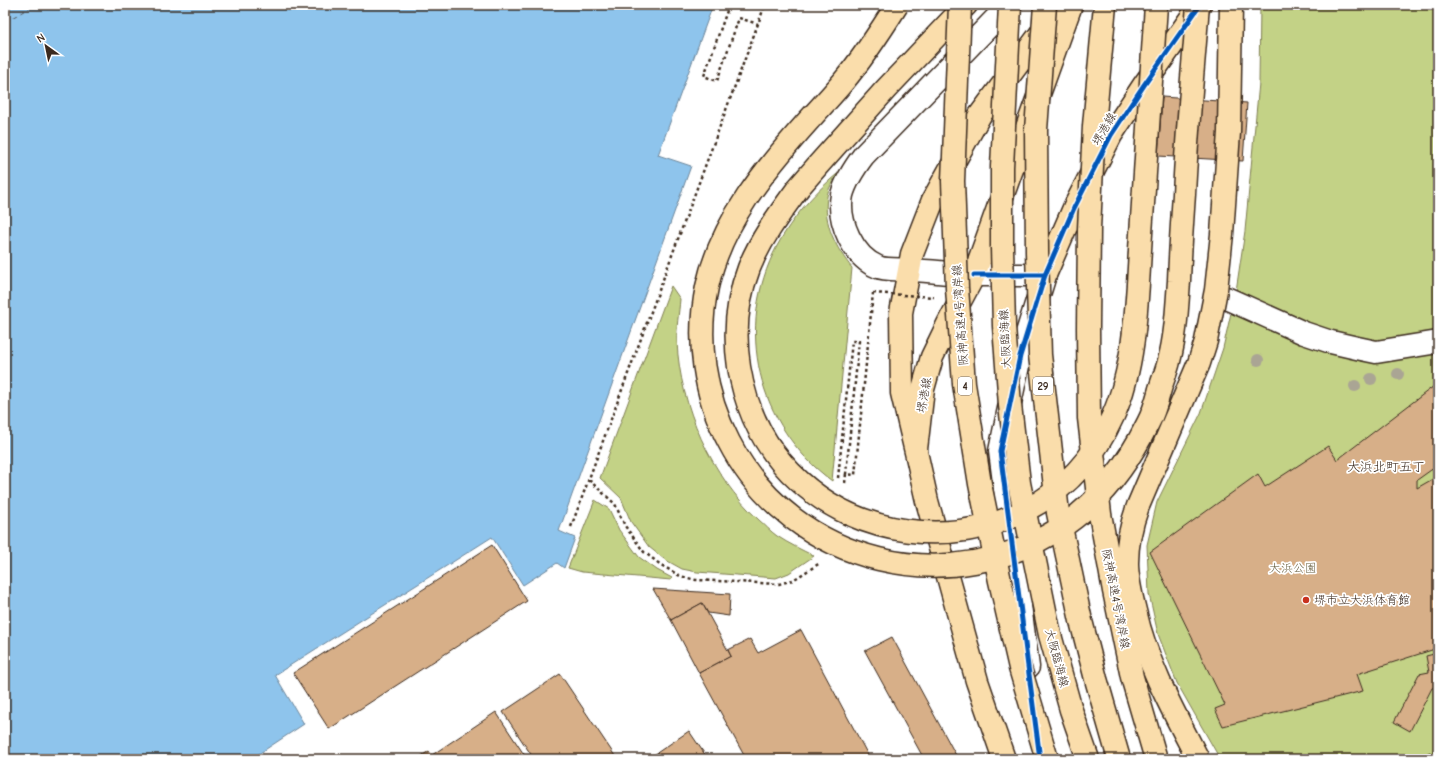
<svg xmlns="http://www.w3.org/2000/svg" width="1443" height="764" viewBox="0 0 1443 764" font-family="'Comic Neue','Klee One',sans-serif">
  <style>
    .green { fill: #c3d286; stroke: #7f7e52 }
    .water { fill: #8ec4ec; stroke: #6d869a }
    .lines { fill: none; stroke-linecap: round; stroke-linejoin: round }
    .ferry { stroke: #54585c; stroke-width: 1; stroke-dasharray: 5 4; stroke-linecap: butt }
    .building { fill: #d7af88; stroke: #3b2a1e }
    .minor-casing { stroke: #3b2a1e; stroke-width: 25 }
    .major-casing { stroke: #3b2a1e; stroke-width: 25 }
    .highway-casing { stroke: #3b2a1e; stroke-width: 25 }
    .path { stroke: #3b2a1e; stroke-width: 2.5; stroke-dasharray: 3 3; stroke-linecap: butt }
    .minor { stroke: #fff; stroke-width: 22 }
    .major { stroke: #faddab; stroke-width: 22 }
    .highway { stroke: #faddab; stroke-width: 22 }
    .major-bridge-casing { stroke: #3b2a1e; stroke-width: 25; stroke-linecap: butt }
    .highway-bridge-casing { stroke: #3b2a1e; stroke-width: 25; stroke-linecap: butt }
    .path-bridge { stroke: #3b2a1e; stroke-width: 2.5; stroke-dasharray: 3 3; stroke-linecap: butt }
    .major-bridge { stroke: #faddab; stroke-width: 22 }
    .highway-bridge { stroke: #faddab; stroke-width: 22 }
    .cycleway-casing { stroke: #fff; stroke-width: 8 }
    .cycleway { stroke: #0057b8; stroke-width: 5 }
    .tree { fill: #aaa594 }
    .poi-dot { fill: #c8321e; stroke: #fff; stroke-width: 1.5 }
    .labels { text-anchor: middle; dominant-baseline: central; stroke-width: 3.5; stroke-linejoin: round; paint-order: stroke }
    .shield { fill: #fff; stroke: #766a62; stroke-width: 1 }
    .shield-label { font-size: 11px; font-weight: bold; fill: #3b2a1e }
    .street-label { font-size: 12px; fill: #3b2a1e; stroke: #fff }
    .park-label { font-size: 12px; fill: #645c3d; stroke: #fff }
    .poi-label { font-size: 12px; fill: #3b2a1e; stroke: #fff; text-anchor: start }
    .neighbourhood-label { font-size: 13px; fill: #3b2a1e; stroke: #fff }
  </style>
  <rect width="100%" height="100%" fill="#fff"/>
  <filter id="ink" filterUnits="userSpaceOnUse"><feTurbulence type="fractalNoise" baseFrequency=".025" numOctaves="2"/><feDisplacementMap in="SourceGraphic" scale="8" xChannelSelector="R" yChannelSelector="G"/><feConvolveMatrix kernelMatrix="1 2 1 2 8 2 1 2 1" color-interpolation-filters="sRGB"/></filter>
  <g filter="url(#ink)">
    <!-- green -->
    <g class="green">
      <polygon points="1260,5 1438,5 1438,759 1220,759 1177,683 1158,634 1149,594 1147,545 1157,502 1201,413 1223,348 1236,291 1245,231 1259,83"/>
      <path d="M837,174C833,181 828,189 827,197C823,224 836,248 852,268L832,481C757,426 734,328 777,246C792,218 813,194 837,174Z"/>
      <path d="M671,286L680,299C679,313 676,328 677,342C680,406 711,476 759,520C765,525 770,531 777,536C789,544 802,550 814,556L789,573L776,578L697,572L682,569L664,559L649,547L631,522L621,498L600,478Z"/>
      <polygon points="595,500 609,509 619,530 639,557 657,570 672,578 671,580 582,572 568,568"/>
    </g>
    <!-- water -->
    <polygon class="water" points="5,5 713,5 658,155 691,166 559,531 575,538 564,568 557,563 523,585 492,537 275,675 304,724 251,759 5,759"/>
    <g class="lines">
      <!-- ferry -->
      <polyline class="ferry" points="5,22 34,5"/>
    </g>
    <!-- building -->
    <g class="building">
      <polygon points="1162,97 1247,103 1243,161 1158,156"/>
      <polygon points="1438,383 1438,465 1417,480 1417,488 1438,476 1438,648 1357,674 1363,691 1223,726 1215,709 1225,705 1150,552 1258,474 1265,487 1328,446 1337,460"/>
      <polygon points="492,545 527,601 329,729 293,673"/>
      <polygon points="653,589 730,594 729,616 708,613 702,603 671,620"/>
      <polygon points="702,603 731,656 699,673 671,620"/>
      <polygon points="801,630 870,759 746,759 699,673 731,656 728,650 750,639 758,653"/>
      <polygon points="892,637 958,759 924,759 865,651"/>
      <polygon points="1438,653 1438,687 1432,688 1410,731 1394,722 1419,674 1429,672 1426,656"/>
      <polygon points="560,674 617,759 534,759 503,712"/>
      <polygon points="496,712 527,759 434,759 432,755"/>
      <polygon points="689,731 708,759 648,759"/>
      <polygon points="429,751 434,759 417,759"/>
    </g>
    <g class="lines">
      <defs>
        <g id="minor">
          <path d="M1009,5L864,155C855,167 846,180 842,195C837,221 853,257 878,267C884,270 903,269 911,270C932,271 954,274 975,275C998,275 1022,275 1045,275L1020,356L1000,451L1028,667"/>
          <polyline points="1226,298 1304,333 1331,342 1357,348 1376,352 1438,342"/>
        </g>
        <g id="major">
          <polyline points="1045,275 1074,208 1111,135 1144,85 1200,5"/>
          <polyline points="916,449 923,389 932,357 949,322 974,275 1071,5"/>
        </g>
        <g id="highway">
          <polyline points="799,187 819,164 886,89 966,5"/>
          <polyline points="1004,759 977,681 927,501 916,452 902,393 901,313 912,254 933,200 980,115 1062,5"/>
        </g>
      </defs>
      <!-- minor casing -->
      <use href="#minor" class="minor-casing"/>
      <!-- major casing -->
      <use href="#major" class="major-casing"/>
      <!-- highway casing -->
      <use href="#highway" class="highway-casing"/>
      <!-- path -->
      <g class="path">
        <polyline points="729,5 704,76 717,81 739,18 758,24"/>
        <polyline points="838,478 852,341 859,341 846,474 855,475 873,293"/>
        <polyline points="589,480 615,504 625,526 644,552 661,565 680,576 696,580 779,584 793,580 820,563"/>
        <polyline points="845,483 846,474"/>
        <polyline points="571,527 765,5"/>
        <polyline points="1417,759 1438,749"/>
      </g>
      <!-- minor -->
      <use href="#minor" class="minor"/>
      <!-- major -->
      <use href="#major" class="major"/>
      <!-- highway -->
      <use href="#highway" class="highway"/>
      <defs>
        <g id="major-bridge">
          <polyline points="1010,5 1002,167 1002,247 1004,326 1010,405 1019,483 1050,635 1071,710 1088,759"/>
          <polyline points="1045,5 1036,130 1037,252 1040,355 1058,513 1081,621 1096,679 1119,759"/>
        </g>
        <g id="highway-bridge">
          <path d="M897,5C880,32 863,58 843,82C832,95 820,108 809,120C766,168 721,222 707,287C696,339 704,395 729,442C793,566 953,603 1066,524C1103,498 1129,462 1148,423C1154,412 1157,400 1160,389C1163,379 1167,370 1169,361C1176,335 1177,308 1179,281C1180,252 1182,223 1184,194C1187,131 1193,68 1198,5"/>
          <polyline points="960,5 953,181 957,288 964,384 980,484 1000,581 1020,668 1047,759"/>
          <polyline points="1105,5 1094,126 1089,229 1088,328 1089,418 1100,514 1114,591 1132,677 1156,759"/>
          <path d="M799,187C780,213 761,238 749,268C737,299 734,334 739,367C770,560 1033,594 1113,416C1137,363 1137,292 1141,234C1146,158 1151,81 1156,5"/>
          <path d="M1198,759C1173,711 1147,664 1135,611C1131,595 1127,579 1127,563C1127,543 1131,525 1138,506L1199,363L1206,341L1216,290L1222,234L1229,132L1231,5"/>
        </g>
      </defs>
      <!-- major-bridge casing -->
      <use href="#major-bridge" class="major-bridge-casing"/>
      <!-- highway-bridge casing -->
      <use href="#highway-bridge" class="highway-bridge-casing"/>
      <!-- path-bridge -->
      <polyline class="path-bridge" points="873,293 934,297"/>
      <!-- major-bridge -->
      <use href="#major-bridge" class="major-bridge"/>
      <!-- highway-bridge -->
      <use href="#highway-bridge" class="highway-bridge"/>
      <defs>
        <g id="cycleway">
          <polyline points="974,275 1045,275"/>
          <polyline points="1040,759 1000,451 1020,356 1045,275 1074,208 1111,135 1144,85 1200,5"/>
        </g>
      </defs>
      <!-- cycleway casing -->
      <use href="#cycleway" class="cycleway-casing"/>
      <!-- cycleway -->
      <use href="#cycleway" class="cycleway"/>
    </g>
    <!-- trees -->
    <g class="tree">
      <circle cx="1258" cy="360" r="6"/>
      <circle cx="1398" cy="374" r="6"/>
      <circle cx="1371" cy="379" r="6"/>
      <circle cx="1355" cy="386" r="6"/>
    </g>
  </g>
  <!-- markers -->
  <circle class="poi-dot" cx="1306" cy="600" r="4"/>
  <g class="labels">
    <!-- shield labels -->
    <g class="shield">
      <rect x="958" y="377" width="14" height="18" rx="3"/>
      <rect x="1033" y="377" width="20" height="18" rx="3"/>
    </g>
    <g class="shield-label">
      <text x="965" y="386">4</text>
      <text x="1043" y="386">29</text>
    </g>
    <!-- street labels -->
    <g class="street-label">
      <text transform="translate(1104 129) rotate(-60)">堺港線</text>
      <text transform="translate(960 315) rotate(-94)">阪神高速4号湾岸線</text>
      <text transform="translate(1005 339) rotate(-93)">大阪臨海線</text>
      <text transform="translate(924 395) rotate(-80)">堺港線</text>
      <text transform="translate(1116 599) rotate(79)">阪神高速4号湾岸線</text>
      <text transform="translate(1057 658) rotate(75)">大阪臨海線</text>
    </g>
    <!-- park labels -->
    <g class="park-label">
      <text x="1293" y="568">大浜公園</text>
    </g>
    <!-- poi labels -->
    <g class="poi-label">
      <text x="1314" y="600">堺市立大浜体育館</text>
    </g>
    <!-- neighbourhood labels -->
    <g class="neighbourhood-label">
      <text x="1386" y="466">大浜北町五丁</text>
    </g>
  </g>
  <!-- margin -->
  <rect width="1443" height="764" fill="none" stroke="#fff" stroke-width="20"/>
  <rect x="10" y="10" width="1423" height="744" fill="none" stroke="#3b2a1e" stroke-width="1.5" filter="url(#ink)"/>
  <!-- north arrow -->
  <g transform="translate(46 46) rotate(327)" stroke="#ffffff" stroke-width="3" paint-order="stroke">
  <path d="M0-3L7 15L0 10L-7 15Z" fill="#3b2a1e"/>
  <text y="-6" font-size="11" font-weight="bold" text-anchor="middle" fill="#3b2a1e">N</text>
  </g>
</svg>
